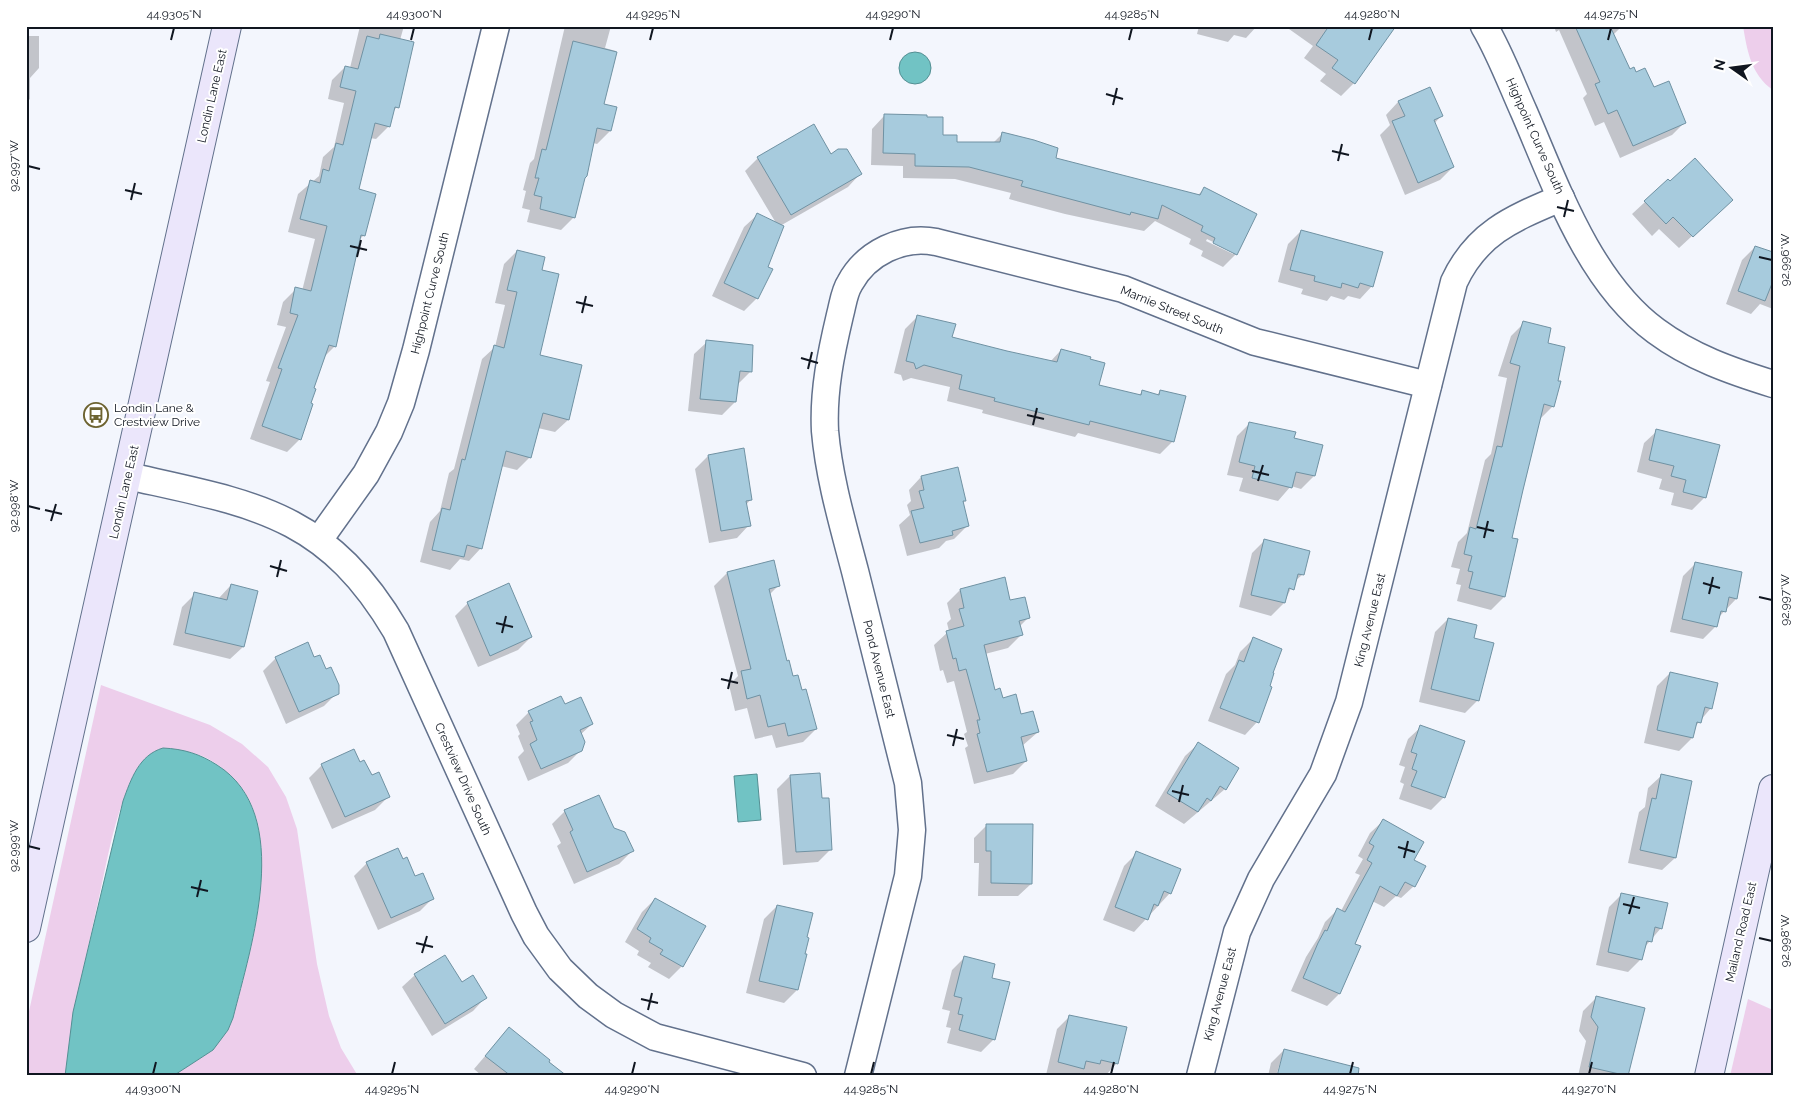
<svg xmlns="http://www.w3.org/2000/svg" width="1799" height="1102" viewBox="0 0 1799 1102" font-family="Raleway,sans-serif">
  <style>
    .green { fill: #edceeb }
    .water { fill: #71c3c4; stroke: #548f93 }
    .shadow { fill: #0003; fill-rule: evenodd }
    .building { fill: #a7cbdd; stroke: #7092a3 }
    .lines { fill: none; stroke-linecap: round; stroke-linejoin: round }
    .street-casing { stroke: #62718c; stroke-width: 29 }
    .secondary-casing { stroke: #62718c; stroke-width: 30 }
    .street { stroke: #fff; stroke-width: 26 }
    .secondary { stroke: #ebe6fb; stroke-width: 28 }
    .ticks { fill: none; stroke: #101620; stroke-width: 2 }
    .labels { text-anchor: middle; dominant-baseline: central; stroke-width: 4; stroke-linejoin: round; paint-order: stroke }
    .street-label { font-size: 12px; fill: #101620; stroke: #fff }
    .poi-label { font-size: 12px; fill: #101620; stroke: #fff; text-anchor: start }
    .neatline { fill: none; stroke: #101620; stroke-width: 2 }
    .ticks-label { font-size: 12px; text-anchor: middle; fill: #101620 }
  </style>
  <rect width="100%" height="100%" fill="#f3f6fd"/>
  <!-- green -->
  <g class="green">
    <path d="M1743,26H1773V90C1751,75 1747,50 1743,26Z"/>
    <path d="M101,685L210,725L242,744L268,767L286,797L297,829L317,964L329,1016L341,1048L358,1076H173L213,1050L228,1030L233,1018C250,950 291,828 229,774C220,766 208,757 196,754C185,751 159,756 147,757C116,793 107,865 96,911C84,966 71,1020 65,1076H26V1025Z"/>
    <polygon points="1748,999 1773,1010 1773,1076 1730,1076"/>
  </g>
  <!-- water -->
  <g class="water">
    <circle cx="915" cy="68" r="16"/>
    <path d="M163,748C184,749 200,754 217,765C295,814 251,946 233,1018L228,1030L213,1050L173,1076H65L73,1012L123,801C131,779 139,755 163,748Z"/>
    <polygon points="757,774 761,820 738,822 734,776"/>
  </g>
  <!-- shadow -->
  <g class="shadow">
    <polygon points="26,26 29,26 29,36 39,36 39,68 30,78 30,99 26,103"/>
    <polygon points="360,26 404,26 400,40 397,107 392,112 389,126 376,139 370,138 357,190 364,235 359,240 335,346 323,358 312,388 300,439 287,452 250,439 270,382 266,381 286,327 277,325 283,302 296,289 302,291 315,239 288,232 298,194 319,176 323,157 334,147 344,103 328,99 332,80 345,67 350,68"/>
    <polygon points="565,26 611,26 605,48 616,51 602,105 616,108 610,131 597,144 593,143 574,217 561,230 527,222 530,210 522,208 526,191 523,190 530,163 534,159"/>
    <polygon points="1199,26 1257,26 1246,38 1234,35 1228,42 1197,34"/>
    <polygon points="1291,26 1390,26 1393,28 1354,83 1341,96 1320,81 1326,74 1304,58 1313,46 1289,29"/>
    <polygon points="1554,26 1622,26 1613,35 1629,71 1653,89 1685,122 1672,135 1620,158 1604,122 1595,126 1583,98 1587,94 1559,30 1556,32"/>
    <polygon points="1429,89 1441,116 1434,124 1453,167 1440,180 1405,195 1380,135 1390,125 1386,115 1398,102"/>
    <path d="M884,116L955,143H993L1002,134L1055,159L1198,195L1204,189L1236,254L1223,267L1201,256L1203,251L1189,244L1191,239L1155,221L1144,231L1065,214L1009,199L1011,193L955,179L903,178V166L871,165L872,129ZM1207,239L1233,252V254L1206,241Z"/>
    <polygon points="830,156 860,174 848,187 780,226 757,298 744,311 712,296 744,227 757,215 776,223 745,171 758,158"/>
    <polygon points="1645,202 1718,212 1679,248 1659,229 1652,236 1632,214"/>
    <polygon points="1301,231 1372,286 1360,299 1348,296 1344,300 1331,296 1327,301 1301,294 1303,289 1278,282 1288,244"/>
    <polygon points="1755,247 1773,253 1773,309 1760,304 1751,314 1726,304 1742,260"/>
    <polygon points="517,251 540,271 539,356 568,420 555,432 538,428 530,457 517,470 501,466 481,548 469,561 460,559 450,570 420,562 430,522 440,511 449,473 454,469 482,359 495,347 505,305 495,303 504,264"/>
    <polygon points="918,316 951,338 1050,362 1061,350 1097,386 1138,396 1142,392 1157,395 1160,391 1173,441 1160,454 1078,433 1075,437 982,413 983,410 947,401 950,387 911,378 903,381 901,375 894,373 905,329"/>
    <polygon points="1524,323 1546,344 1553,406 1540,419 1511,539 1504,597 1491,610 1457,601 1461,585 1456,584 1460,569 1451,567 1458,542 1467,533 1485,460 1491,454 1507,378 1498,376 1511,336"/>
    <polygon points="707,342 751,371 738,384 735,402 722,415 688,411 694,354"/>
    <polygon points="1250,423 1293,439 1314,476 1301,489 1291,486 1278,501 1239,491 1243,478 1227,475 1237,436"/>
    <polygon points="1657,431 1705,497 1692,510 1671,505 1674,493 1659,489 1662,479 1637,472 1644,443"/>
    <polygon points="708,456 751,499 746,505 749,525 737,538 709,543 695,469"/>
    <polygon points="921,477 965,501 962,503 967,526 954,539 946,541 939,548 907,556 899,525 910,515 907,505 911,501 909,490"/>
    <polygon points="1264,541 1302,575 1294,582 1284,603 1271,616 1239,607 1252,553"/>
    <polygon points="1696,563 1736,599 1718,618 1716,626 1703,639 1670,632 1683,576"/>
    <polygon points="727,573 779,585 769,595 786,662 816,729 803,742 776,748 772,735 755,739 747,708 735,711 729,685 738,676 714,586"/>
    <polygon points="231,585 243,647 230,659 173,645 182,607 195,594 219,598"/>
    <polygon points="960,590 1009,602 1029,617 1019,627 1021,635 1008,648 985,654 994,691 1038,732 1022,746 1026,761 1013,774 974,784 965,748 968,746 964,734 967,732 954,681 947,683 943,670 940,671 934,645 949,631 947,623 951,619 947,603"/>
    <polygon points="468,603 531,637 518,650 478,667 455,616"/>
    <polygon points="1448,619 1478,700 1465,713 1419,702 1435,632"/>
    <polygon points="1253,639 1257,722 1245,735 1208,721 1226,674 1235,665 1240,652"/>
    <polygon points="276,658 314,659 337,693 324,706 286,724 263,671"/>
    <polygon points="1670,673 1711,708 1694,728 1692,738 1679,751 1644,743 1657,686"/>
    <polygon points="529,712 592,724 580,735 581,750 568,763 528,781 518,757 524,751 518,736 520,734 516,725"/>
    <polygon points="1421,727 1444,797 1431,810 1399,799 1404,784 1400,782 1405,767 1399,765 1408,739"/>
    <polygon points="1198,744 1225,789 1184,824 1155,806 1185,756"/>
    <polygon points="322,765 371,777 388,797 375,810 332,829 309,778"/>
    <polygon points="790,776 831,849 818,862 783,865 777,789"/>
    <polygon points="1661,776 1675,858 1662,870 1628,863 1639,812 1645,807 1648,788"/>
    <polygon points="565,811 613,829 632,851 619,864 574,884 557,846 561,843 552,824"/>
    <polygon points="1383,821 1412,860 1414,886 1401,898 1396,896 1384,907 1372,901 1354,945 1339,994 1327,1006 1291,991 1306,957 1318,938 1325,922 1337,910 1341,911 1360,875 1355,873 1363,859 1358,856 1370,833"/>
    <polygon points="987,825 1031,884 1018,896 978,896 979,863 974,863 974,838"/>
    <polygon points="1137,853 1170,893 1134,932 1103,920 1124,866"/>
    <polygon points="403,861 433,898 420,911 378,930 354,876 367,863"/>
    <polygon points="1622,894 1661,928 1644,948 1641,959 1628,972 1596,965 1609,907"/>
    <polygon points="655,899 682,966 669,979 648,967 651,963 637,955 639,951 625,942 642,912"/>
    <polygon points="777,906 805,938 804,955 806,955 797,990 784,1003 746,993 764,919"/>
    <polygon points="965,957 990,979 994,1039 981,1052 947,1043 951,1028 946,1027 950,1011 942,1009 952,970"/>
    <polygon points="415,975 461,984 485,998 473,1011 432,1036 402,987"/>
    <polygon points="1596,998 1627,1075 1627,1076 1578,1076 1586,1041 1579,1031 1583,1011"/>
    <polygon points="1070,1016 1117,1063 1105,1076 1090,1073 1087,1076 1046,1075 1057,1029"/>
    <polygon points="509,1028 566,1076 482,1076 474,1069"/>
    <polygon points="1284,1050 1276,1076 1268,1076 1271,1063"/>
  </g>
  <!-- building -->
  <g class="building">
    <polygon points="1329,26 1396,26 1355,84 1332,68 1338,60 1316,45"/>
    <polygon points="1575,26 1610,26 1630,69 1634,67 1636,72 1645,68 1654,87 1669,81 1686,123 1633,146 1617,110 1608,114 1595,84 1600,82"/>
    <polygon points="380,34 414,42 399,108 395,107 390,127 375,123 359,189 376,194 365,236 361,235 336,347 329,345 314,388 316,389 311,403 313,404 301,440 262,426 282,369 278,368 298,315 290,313 295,287 311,291 327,226 300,219 310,180 320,183 323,169 329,171 336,143 343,145 356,91 340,87 345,66 358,69 367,36 379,39"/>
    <polygon points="573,41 617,52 604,104 617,107 611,131 597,128 587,176 585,178 575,218 540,209 542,197 534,195 539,178 535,178 542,149 546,150"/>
    <polygon points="1430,87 1443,116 1434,120 1454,167 1418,183 1392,121 1405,116 1398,101"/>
    <polygon points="884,114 927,115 927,117 943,117 943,135 957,135 957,142 1000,142 1002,132 1034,140 1058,148 1056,158 1200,195 1204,187 1257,214 1237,255 1213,243 1215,238 1201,231 1203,226 1162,205 1158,219 1131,212 1130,215 1021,186 1023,181 969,167 915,166 915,154 883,153"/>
    <polygon points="814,124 831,154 838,149 847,149 862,174 791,215 757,157"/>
    <polygon points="1695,158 1733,200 1693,237 1673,217 1666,224 1644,201 1668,179 1670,181"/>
    <polygon points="757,213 784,226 768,267 773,269 758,299 724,283"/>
    <polygon points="1301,230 1383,252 1373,287 1360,283 1358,288 1342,283 1341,288 1314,281 1315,276 1290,270"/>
    <polygon points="1755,246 1773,252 1773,281 1765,301 1738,291"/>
    <polygon points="517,250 545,257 542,270 559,274 540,355 582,365 569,420 543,413 531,458 506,451 482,549 467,545 464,557 432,550 442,508 450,510 462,459 465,460 494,345 504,348 517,292 507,290"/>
    <polygon points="917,315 956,324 952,337 1007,351 1057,362 1061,349 1091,357 1090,359 1105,363 1099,385 1141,395 1142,390 1159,395 1160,390 1186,396 1174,442 1090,421 1089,425 994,401 995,398 959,389 962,375 924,365 916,369 914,363 906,361"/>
    <polygon points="1523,321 1551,328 1548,343 1565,347 1558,381 1561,381 1554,407 1544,404 1523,490 1512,538 1518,539 1505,597 1469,588 1473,572 1468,571 1472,556 1464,554 1470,527 1476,529 1497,446 1502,447 1520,366 1510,363"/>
    <polygon points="706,340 753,345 752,372 740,371 736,402 700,399"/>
    <polygon points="1249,422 1296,432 1294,438 1323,445 1315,476 1296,472 1292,488 1252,478 1255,466 1239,462"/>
    <polygon points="1656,429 1720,445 1706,498 1683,492 1686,480 1671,476 1674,466 1649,460"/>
    <polygon points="744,448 752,500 746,501 751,526 721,531 708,455"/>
    <polygon points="958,467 966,501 963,501 969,526 952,531 953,535 920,543 911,511 924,508 919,491 924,490 921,476"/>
    <polygon points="1264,539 1310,551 1304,575 1298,574 1294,590 1289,588 1285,603 1251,595"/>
    <polygon points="774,560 780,586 769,589 787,661 789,660 793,676 798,675 802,690 806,689 817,729 788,736 785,723 768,727 760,695 747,699 741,671 751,669 727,572"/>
    <polygon points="1695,562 1742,572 1737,599 1729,597 1726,612 1721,611 1717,627 1682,619"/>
    <polygon points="1005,577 1010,600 1025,597 1030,618 1019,621 1023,635 984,645 995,690 1000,688 1003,698 1016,694 1021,714 1033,711 1039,732 1021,737 1027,761 987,772 977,734 980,733 977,720 980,720 966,669 959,671 956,658 953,659 946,631 964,626 959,609 964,608 960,589"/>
    <polygon points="509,583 532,637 490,656 467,602"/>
    <polygon points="231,584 258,591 244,647 185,633 194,592 227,600"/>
    <polygon points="1448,618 1477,625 1474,638 1494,643 1479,701 1431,689"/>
    <polygon points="1253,637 1282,649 1273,673 1274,673 1270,686 1272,687 1259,723 1220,708 1239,660 1244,662"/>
    <polygon points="308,642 314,657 320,655 326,669 331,667 339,685 339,694 299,712 275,657"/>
    <polygon points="1670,672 1718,683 1712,709 1705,707 1701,723 1697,722 1693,738 1657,730"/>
    <polygon points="561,696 565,704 581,697 593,724 580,730 585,742 582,751 541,769 530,744 537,740 530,722 533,721 528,711"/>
    <polygon points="1420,725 1465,741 1445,798 1411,786 1417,771 1412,769 1417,754 1411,752"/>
    <polygon points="1198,742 1239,768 1226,790 1220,786 1211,801 1207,798 1198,812 1167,793"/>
    <polygon points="354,749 360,762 364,760 372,775 379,772 390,797 345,817 321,764"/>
    <polygon points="820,773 822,798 829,798 832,850 796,852 790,775"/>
    <polygon points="1661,774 1692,781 1676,858 1640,850 1652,798 1656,799"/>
    <polygon points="599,795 614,828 625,832 634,851 587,872 570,832 573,830 564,810"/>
    <polygon points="1383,819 1424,842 1414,860 1426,866 1415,887 1405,882 1397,896 1380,886 1355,944 1361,946 1340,994 1303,978 1318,943 1325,930 1327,931 1337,908 1345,912 1372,863 1367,860 1374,846 1369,843"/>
    <polygon points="986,824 1033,824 1032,884 991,883 991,851 986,851"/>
    <polygon points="398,848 403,859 407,857 415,876 423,873 434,899 391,918 366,862"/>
    <polygon points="1136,851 1181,869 1171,894 1164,891 1158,906 1154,904 1148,920 1115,907"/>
    <polygon points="1621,893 1668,903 1662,929 1655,927 1652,942 1647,941 1642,960 1608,952"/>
    <polygon points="655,898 706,926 683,967 660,954 663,950 649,942 651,938 637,929"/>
    <polygon points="777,905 813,913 807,937 809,938 805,954 807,954 798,990 759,981"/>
    <polygon points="445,955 462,982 473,975 487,998 445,1024 414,974"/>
    <polygon points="964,956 995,964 992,978 1010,982 995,1040 959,1030 963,1015 958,1014 962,998 954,996"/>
    <polygon points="1596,996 1645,1008 1628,1076 1589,1067 1598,1027 1591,1017"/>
    <polygon points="1069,1015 1127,1027 1118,1064 1101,1060 1100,1064 1086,1061 1084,1069 1058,1062"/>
    <polygon points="509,1027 550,1060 549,1062 567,1076 511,1076 485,1056"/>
    <polygon points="1284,1049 1359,1068 1358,1076 1277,1076"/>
  </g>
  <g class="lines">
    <defs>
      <g id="street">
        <path d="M1484,26C1500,53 1511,83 1524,112C1556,186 1589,282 1656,331C1691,357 1731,371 1773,384"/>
        <path d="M128,476C252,504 326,512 396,631L524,913L536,936L560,969L588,996L614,1015L655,1037L803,1076"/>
        <polyline points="319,540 366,474 389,432 401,403 416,350 496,26"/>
        <path d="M858,1076L908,876L912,830L908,783C890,713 873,642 855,571C843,525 829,478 825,431C823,391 831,353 840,315C843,304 844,292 850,283C866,253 903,235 936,242L1123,289L1255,342L1428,385"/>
        <path d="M1200,1076L1237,932L1261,879L1323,774L1349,702L1454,282C1477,232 1514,218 1561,198"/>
      </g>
      <g id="secondary">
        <polyline points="26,928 227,26"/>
        <polyline points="1709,1076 1773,789"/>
      </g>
    </defs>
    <!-- street casing -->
    <use href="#street" class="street-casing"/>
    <!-- secondary casing -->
    <use href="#secondary" class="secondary-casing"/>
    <!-- street -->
    <use href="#street" class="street"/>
    <!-- secondary -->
    <use href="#secondary" class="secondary"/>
  </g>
  <!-- ticks -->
  <path class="ticks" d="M171,40L174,28M411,40L414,28M650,40L653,28M890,40L893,28M1129,40L1132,28M1369,40L1372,28M1608,40L1611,28M1106,94L1123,99M1113,105L1117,88M1332,151L1349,155M1338,161L1342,144M28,166L40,169M125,190L142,194M131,200L135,183M1557,207L1574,211M1564,217L1568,200M350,246L367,250M357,257L361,240M1759,257L1772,260M576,302L593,306M582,313L586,296M801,358L818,363M808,369L812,352M1027,415L1044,419M1033,425L1037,408M1252,471L1269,475M1258,481L1263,465M28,506L40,509M45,510L62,514M51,521L56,504M1477,527L1494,531M1484,538L1488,521M270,566L287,571M277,577L281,560M1703,583L1720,588M1709,594L1713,577M1759,597L1772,600M496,623L513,627M502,633L506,616M721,679L738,683M728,689L732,672M947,735L964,739M953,746L957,729M1172,791L1189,795M1179,802L1183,785M28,846L40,849M1398,847L1415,852M1404,858L1408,841M191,887L208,891M197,897L201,880M1623,904L1640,908M1629,914L1634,897M1759,938L1772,941M416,943L433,947M422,953L427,936M641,999L658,1003M648,1010L652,993M153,1074L156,1062M392,1074L395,1062M632,1074L635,1062M871,1074L874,1062M1111,1074L1114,1062M1350,1074L1353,1062M1589,1074L1592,1062"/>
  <!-- icons -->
  <defs>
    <symbol id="bus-ring" viewBox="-11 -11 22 22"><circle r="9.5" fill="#fff" stroke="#6d6330" stroke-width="1.5"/><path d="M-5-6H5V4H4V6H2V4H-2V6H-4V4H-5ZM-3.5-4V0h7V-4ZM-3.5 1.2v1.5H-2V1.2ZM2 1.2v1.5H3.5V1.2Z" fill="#6d6330"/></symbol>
  </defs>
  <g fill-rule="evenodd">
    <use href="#bus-ring" x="82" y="401" width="28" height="28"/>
  </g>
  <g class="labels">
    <!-- street labels -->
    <g class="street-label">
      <text transform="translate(212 96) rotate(-77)">Londin Lane East</text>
      <text transform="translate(1535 136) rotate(66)">Highpoint Curve South</text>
      <text transform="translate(430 293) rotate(-76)">Highpoint Curve South</text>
      <text transform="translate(1172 310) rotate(22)">Marnie Street South</text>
      <text transform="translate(124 492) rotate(-77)">Londin Lane East</text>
      <text transform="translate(1370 620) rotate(-76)">King Avenue East</text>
      <text transform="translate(879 669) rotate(76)">Pond Avenue East</text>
      <text transform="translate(463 779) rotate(66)">Crestview Drive South</text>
      <text transform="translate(1741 932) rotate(-77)">Mailand Road East</text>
      <text transform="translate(1220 994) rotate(-75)">King Avenue East</text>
    </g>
    <!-- poi labels -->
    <g class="poi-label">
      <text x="114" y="408">Londin Lane &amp;<tspan x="114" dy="14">Crestview Drive</tspan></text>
    </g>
  </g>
  <!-- border -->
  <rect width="1799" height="1102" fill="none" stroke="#ffffff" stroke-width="55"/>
  <!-- north arrow -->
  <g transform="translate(1732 68) rotate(284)" stroke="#ffffff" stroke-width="4" paint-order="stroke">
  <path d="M0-4L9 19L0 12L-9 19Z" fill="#101620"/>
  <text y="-8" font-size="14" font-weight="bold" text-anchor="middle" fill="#101620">N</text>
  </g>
  <rect x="28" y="28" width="1744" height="1046" class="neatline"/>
  <g class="ticks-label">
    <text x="174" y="18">44.9305°N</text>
    <text x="414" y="18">44.9300°N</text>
    <text x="653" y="18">44.9295°N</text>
    <text x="893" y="18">44.9290°N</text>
    <text x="1132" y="18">44.9285°N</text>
    <text x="1372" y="18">44.9280°N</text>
    <text x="1611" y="18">44.9275°N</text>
    <text transform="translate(14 166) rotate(-90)" y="4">92.997°W</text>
    <text transform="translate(1785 260) rotate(-90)" y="4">92.996°W</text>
    <text transform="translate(14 506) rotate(-90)" y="4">92.998°W</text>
    <text transform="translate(1785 600) rotate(-90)" y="4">92.997°W</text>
    <text transform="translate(14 846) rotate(-90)" y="4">92.999°W</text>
    <text transform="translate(1785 941) rotate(-90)" y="4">92.998°W</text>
    <text x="153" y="1093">44.9300°N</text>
    <text x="392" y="1093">44.9295°N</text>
    <text x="632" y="1093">44.9290°N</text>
    <text x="871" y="1093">44.9285°N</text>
    <text x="1111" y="1093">44.9280°N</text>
    <text x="1350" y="1093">44.9275°N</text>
    <text x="1589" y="1093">44.9270°N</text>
  </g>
</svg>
